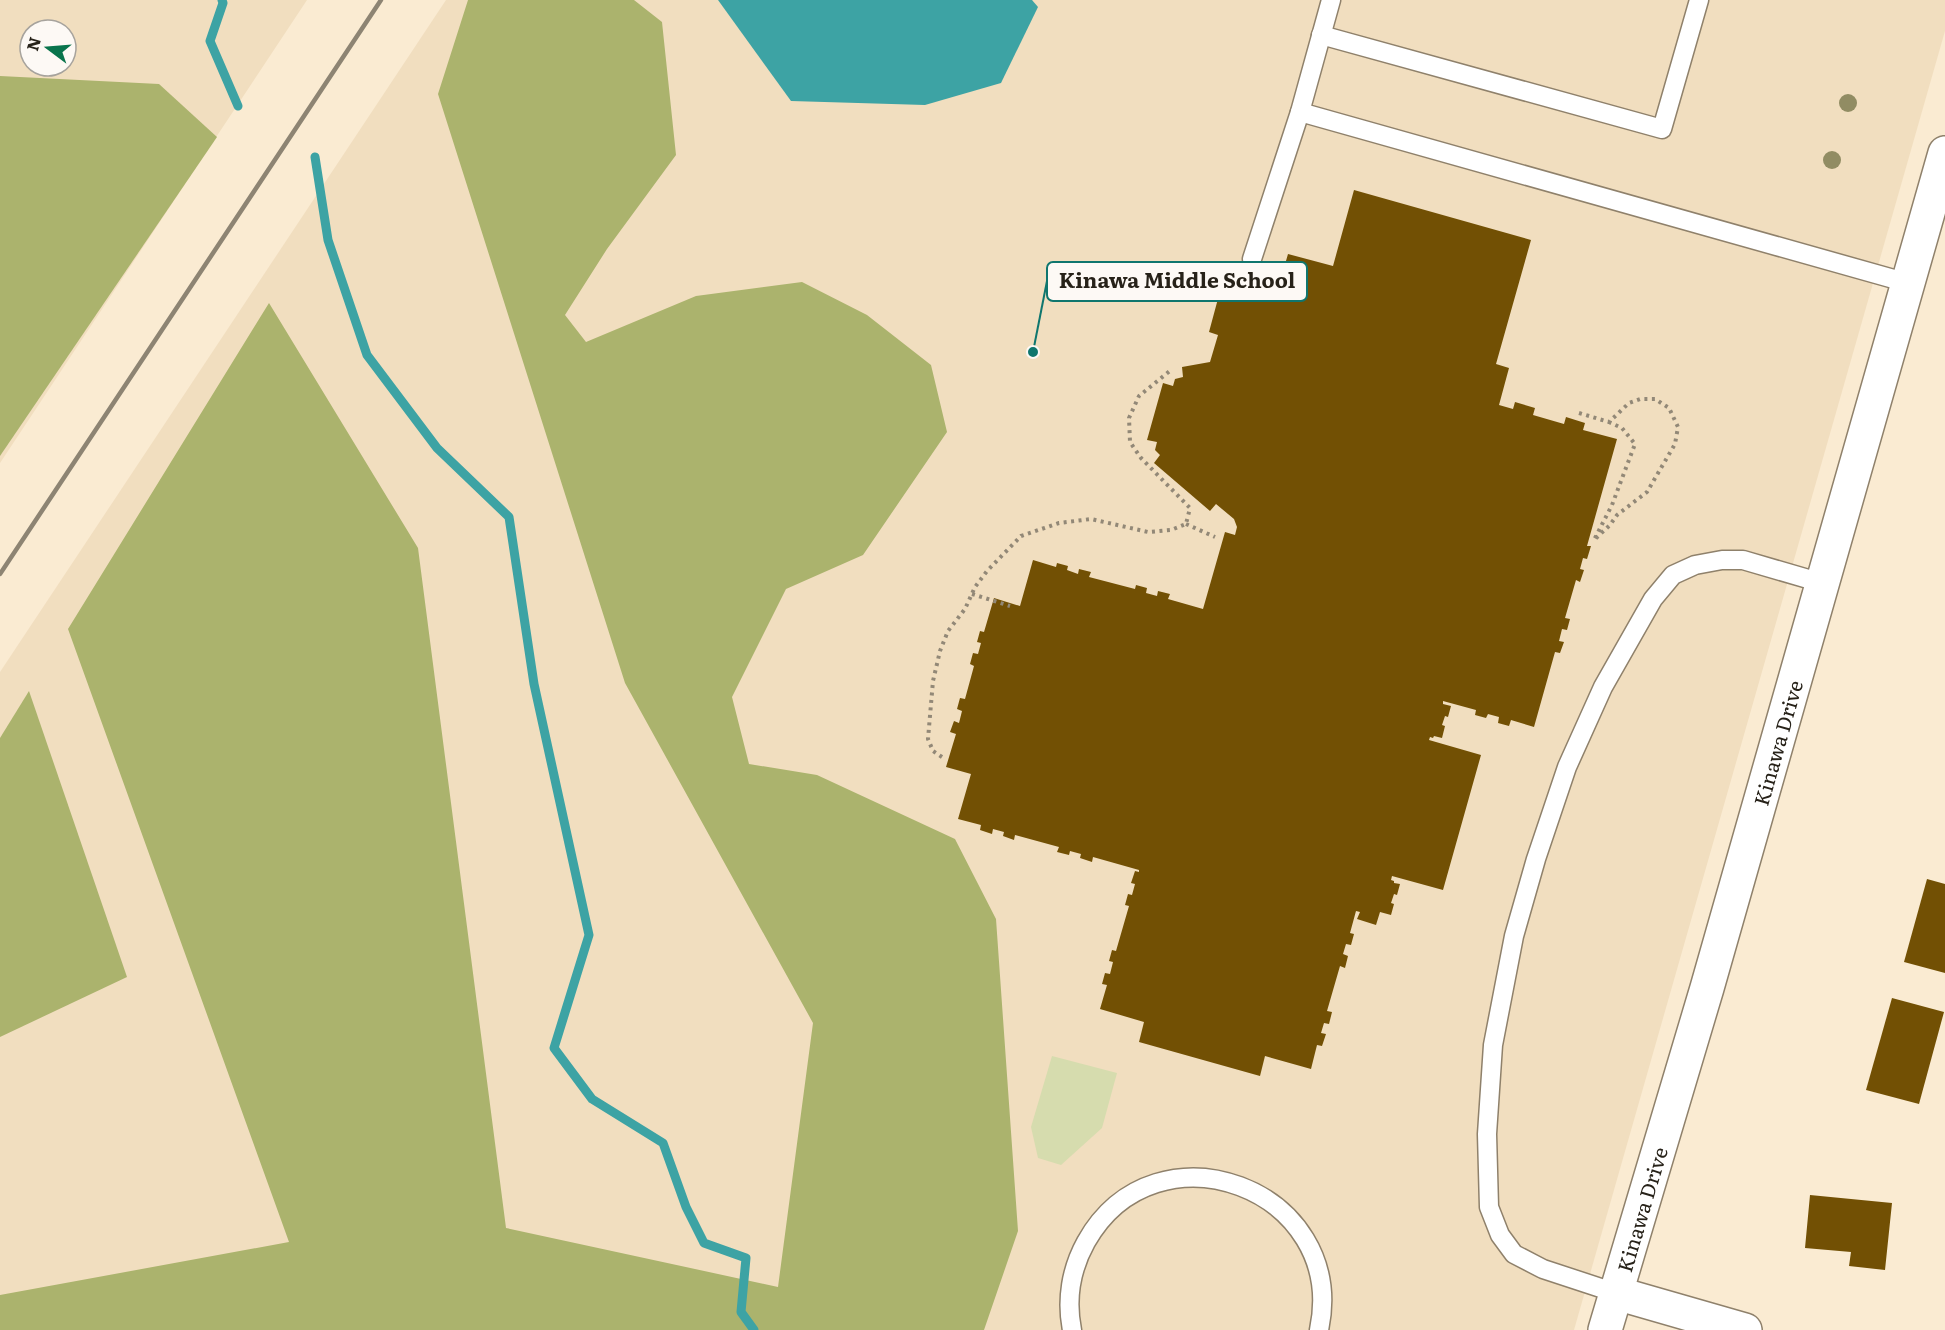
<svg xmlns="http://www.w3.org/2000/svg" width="1945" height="1330" viewBox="0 0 1945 1330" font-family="Literata,serif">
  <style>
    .built { fill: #f1debf; fill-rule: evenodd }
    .green { fill: #d6dcae }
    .forest { fill: #abb36d }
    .water { fill: #3da3a4 }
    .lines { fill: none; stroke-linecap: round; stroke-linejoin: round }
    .stream { stroke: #3da3a4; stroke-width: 9 }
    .building { fill: #725004 }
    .service-casing { stroke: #8f816b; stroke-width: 21 }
    .minor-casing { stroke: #8f816b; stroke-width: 36 }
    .tertiary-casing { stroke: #8f816b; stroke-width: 36 }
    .path { stroke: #928877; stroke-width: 4; stroke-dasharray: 3 4.5; stroke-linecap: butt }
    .service { stroke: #fff; stroke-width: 18 }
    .minor { stroke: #fff; stroke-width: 33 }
    .tertiary { stroke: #fff; stroke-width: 33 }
    .rail { stroke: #8d8473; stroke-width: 4.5 }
    .tree { fill: #918c63 }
    .labels { text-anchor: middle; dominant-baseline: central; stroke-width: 6; stroke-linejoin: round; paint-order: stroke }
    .street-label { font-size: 20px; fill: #272219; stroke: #fdf9f5 }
    .leader { fill: none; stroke: #0f766e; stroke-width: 2 }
    .callout-dot { fill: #0f766e; stroke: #fdf9f5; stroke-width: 2 }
    .callout { fill: #fdf9f5; stroke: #0f766e; stroke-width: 2 }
    .callout-label { font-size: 21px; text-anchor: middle; font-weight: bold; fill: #272219 }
  </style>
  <rect width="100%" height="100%" fill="#faebd2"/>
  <!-- built -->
  <g class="built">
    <path d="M0,0H307L0,463ZM30,30H66V66H30Z"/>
    <polygon points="446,0 1945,0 1945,31 1574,1330 0,1330 0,672"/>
  </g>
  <!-- green -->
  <polygon class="green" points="1052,1056 1117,1073 1102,1128 1061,1165 1038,1158 1031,1127"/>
  <!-- forest -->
  <g class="forest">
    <polygon points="468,0 634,0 662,22 676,155 607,249 565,315 586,342 696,296 802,282 867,315 931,365 947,432 863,555 786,589 732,697 749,764 817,775 955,839 996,919 1018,1231 984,1330 0,1330 0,1295 289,1242 68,629 269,303 418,548 506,1228 778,1287 813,1023 625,683 438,94"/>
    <polygon points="0,76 159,84 217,137 0,456"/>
    <polygon points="29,691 127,977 0,1037 0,738"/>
  </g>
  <!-- water -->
  <polygon class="water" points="718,0 1032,0 1038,7 1001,83 925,105 791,101"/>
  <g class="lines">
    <!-- stream -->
    <g class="stream">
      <polyline points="222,0 223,3 210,41 238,106"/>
      <polyline points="315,157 328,240 367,355 437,448 509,517 534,684 589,935 554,1048 592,1099 663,1143 686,1207 704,1243 746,1258 741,1312 754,1330"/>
    </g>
  </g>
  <!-- building -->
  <g class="building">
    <polygon points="1354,190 1531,240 1496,364 1509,368 1499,405 1513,409 1515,402 1535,408 1533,415 1564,424 1566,417 1585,423 1583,430 1617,439 1587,546 1591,546 1587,559 1583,558 1580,569 1584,570 1580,582 1576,580 1565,618 1570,619 1567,630 1562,629 1559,641 1564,642 1560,653 1555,652 1534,727 1511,720 1509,726 1498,723 1499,717 1488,714 1486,718 1475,715 1476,710 1443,701 1443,704 1451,706 1448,717 1445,716 1442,725 1445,726 1442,738 1434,736 1433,738 1430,737 1429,740 1481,755 1443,890 1392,876 1391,880 1394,881 1394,883 1400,884 1397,895 1394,894 1391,903 1394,904 1391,915 1380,912 1376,925 1357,919 1360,912 1356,911 1350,933 1354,934 1351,945 1346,944 1343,954 1348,956 1345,968 1340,966 1327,1011 1332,1012 1329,1024 1324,1023 1321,1033 1326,1034 1322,1046 1317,1045 1311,1069 1265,1056 1260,1076 1139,1042 1144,1022 1100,1009 1107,985 1102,984 1105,973 1110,974 1113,962 1109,961 1112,950 1116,951 1129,906 1125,905 1128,894 1132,895 1135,884 1131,883 1135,871 1139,872 1139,870 1093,857 1092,862 1080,858 1081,854 1070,851 1069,855 1057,852 1059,847 1015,835 1014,840 1003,836 1004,832 993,829 992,834 980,830 981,825 958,819 971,774 946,767 956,734 950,732 954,721 959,723 962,711 957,709 960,698 965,699 974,666 970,664 973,653 978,654 981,643 977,642 980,631 984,632 994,598 1020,606 1033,560 1056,567 1057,563 1068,566 1067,570 1078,574 1079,569 1091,572 1089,577 1135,589 1136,585 1147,588 1146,593 1157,596 1158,591 1170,594 1168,599 1203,609 1225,532 1235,535 1237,527 1234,519 1216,504 1210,511 1154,463 1160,455 1155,450 1157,442 1147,440 1163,383 1173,386 1175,379 1183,377 1182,367 1210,362 1218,335 1209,332 1226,269 1279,285 1288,254 1333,266"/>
    <polygon points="1927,879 1945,884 1945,973 1904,962"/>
    <polygon points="1892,998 1944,1012 1919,1104 1866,1090"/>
    <polygon points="1810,1195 1892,1203 1885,1270 1849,1266 1851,1252 1805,1248"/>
  </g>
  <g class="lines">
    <defs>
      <g id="service">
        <polyline points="1331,0 1300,112 1908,283"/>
        <polyline points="1321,35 1662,129 1699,0"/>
        <polyline points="1252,259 1300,112"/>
        <polyline points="1616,1293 1543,1269 1514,1254 1500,1235 1489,1207 1487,1134 1493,1045 1514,936 1536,859 1567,767 1603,687 1653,599 1673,575 1695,565 1722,560 1743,560 1822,583"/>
        <path d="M1072,1330C1066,1300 1071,1269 1086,1242C1156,1117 1349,1189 1319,1330"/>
      </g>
      <polyline id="minor" points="1616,1293 1745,1330"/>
      <g id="tertiary">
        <path id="s1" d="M1605,1330L1707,988L1945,153"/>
      </g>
    </defs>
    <!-- service casing -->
    <use href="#service" class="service-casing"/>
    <!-- minor casing -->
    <use href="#minor" class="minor-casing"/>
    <!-- tertiary casing -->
    <use href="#tertiary" class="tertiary-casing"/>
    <!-- path -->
    <g class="path">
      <polyline points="1579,413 1609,422 1629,403 1640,399 1655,399 1669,408 1678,427 1675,444 1647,492 1617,515 1610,525 1594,540 1612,505 1635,444 1622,428 1609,422"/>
      <polyline points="1186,524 1215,537"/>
      <polyline points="972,594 1010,606"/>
      <polyline points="942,757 933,751 928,739 933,681 940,651 948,631 965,609 975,587 987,571 1021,536 1059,523 1091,519 1148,532 1171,530 1186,524 1190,508 1141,458 1130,442 1129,418 1139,396 1171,370"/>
    </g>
    <!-- service -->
    <use href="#service" class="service"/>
    <!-- minor -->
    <use href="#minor" class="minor"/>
    <!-- tertiary -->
    <use href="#tertiary" class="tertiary"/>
    <!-- rail -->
    <polyline class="rail" points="0,574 381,0"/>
  </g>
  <!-- trees -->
  <g class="tree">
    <circle cx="1848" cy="103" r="9"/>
    <circle cx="1832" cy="160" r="9"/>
  </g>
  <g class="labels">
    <!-- street labels -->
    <g class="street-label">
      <text stroke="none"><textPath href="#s1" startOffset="612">Kinawa Drive</textPath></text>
      <text stroke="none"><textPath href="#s1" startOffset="126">Kinawa Drive</textPath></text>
    </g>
  </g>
  <!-- callouts -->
  <path class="leader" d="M1033 352L1047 281"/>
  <circle class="callout-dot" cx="1033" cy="352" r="6"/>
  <rect class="callout" x="1047" y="262" width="260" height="39" rx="6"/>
  <g class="callout-label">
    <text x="1177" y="288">Kinawa Middle School</text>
  </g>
  <!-- north arrow -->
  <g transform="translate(48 48) rotate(286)"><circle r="28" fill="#fdf9f5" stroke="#a7a39d" stroke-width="1.5"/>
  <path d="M0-4.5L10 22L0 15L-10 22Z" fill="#09744c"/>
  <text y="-9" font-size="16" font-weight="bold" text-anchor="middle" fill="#272219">N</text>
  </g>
</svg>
